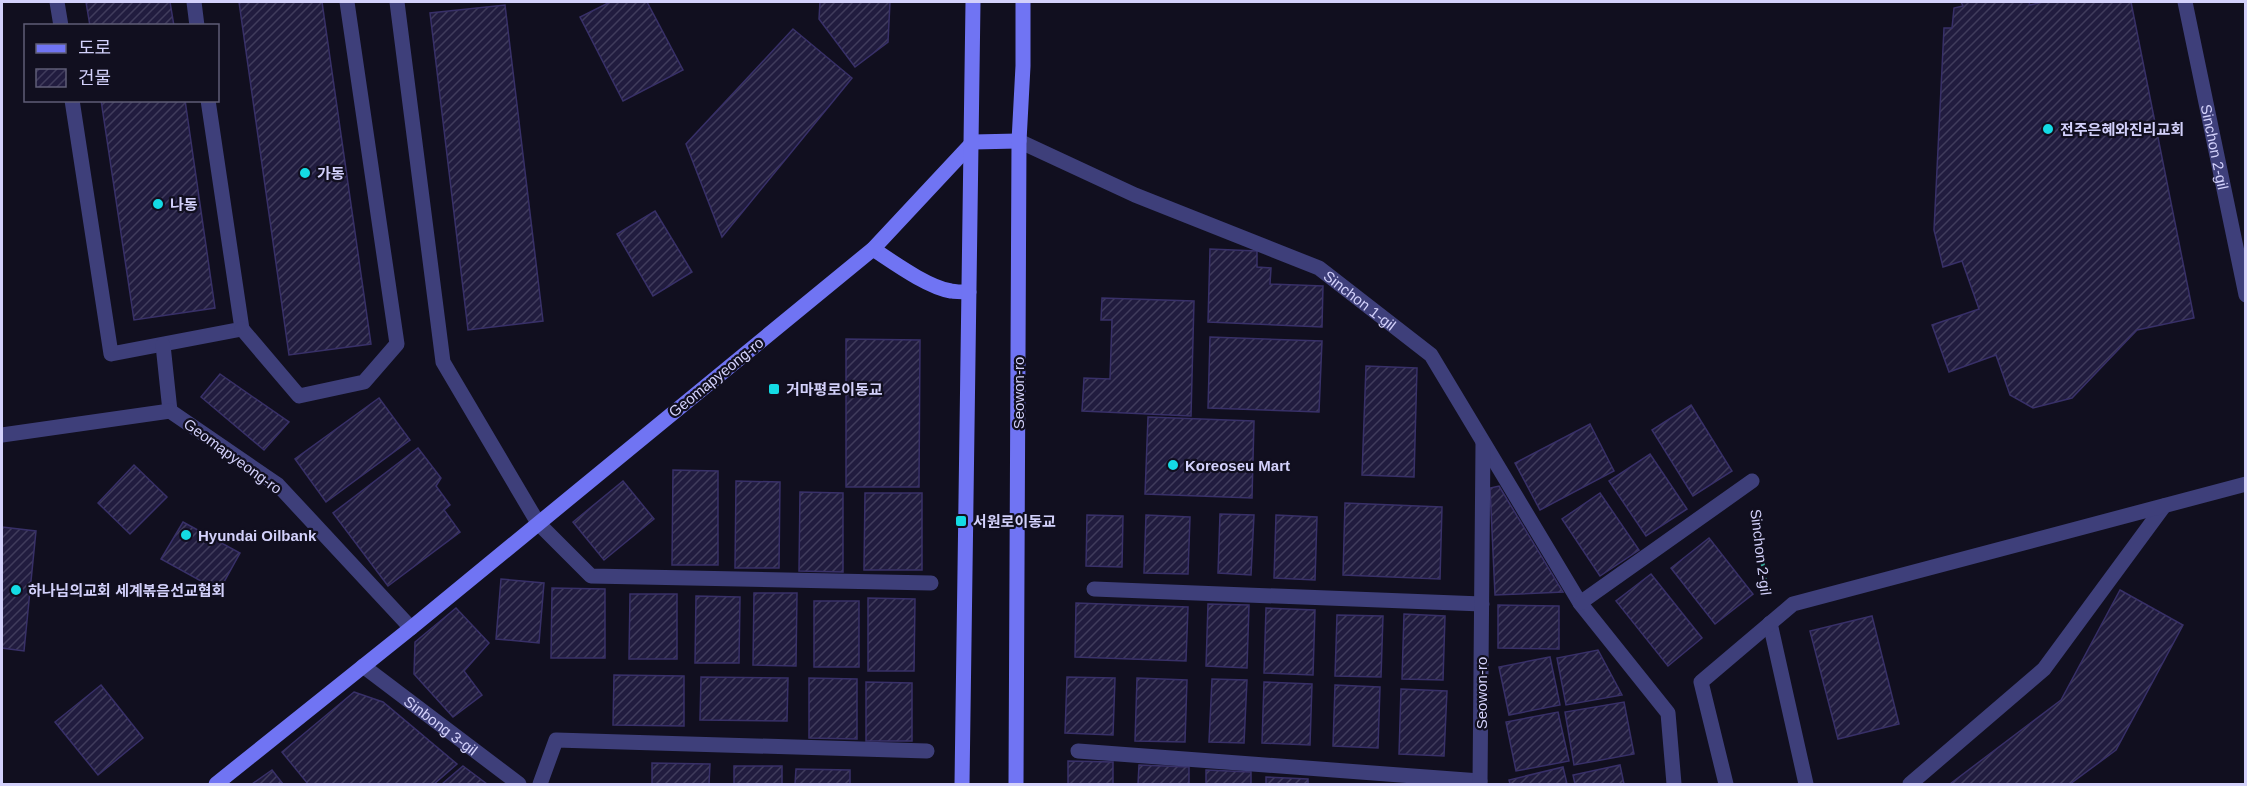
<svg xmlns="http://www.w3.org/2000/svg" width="2247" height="786" viewBox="0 0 2247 786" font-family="Helvetica,'Noto Sans KR',sans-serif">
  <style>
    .building { fill: url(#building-hatch); stroke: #383068; stroke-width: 1.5 }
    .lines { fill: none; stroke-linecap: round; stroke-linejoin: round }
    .path { stroke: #38a89b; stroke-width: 4; stroke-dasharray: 3 4.5; stroke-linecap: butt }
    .lane { stroke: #3e3f7a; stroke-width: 15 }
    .street { stroke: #3e3f7a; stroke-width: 15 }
    .secondary { stroke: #7074f3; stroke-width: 15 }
    .poi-dot { fill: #14dbe4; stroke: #110f1f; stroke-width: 2 }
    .labels { text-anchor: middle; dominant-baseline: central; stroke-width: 4.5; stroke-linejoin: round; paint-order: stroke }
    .poi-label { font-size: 15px; font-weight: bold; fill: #d3d1fb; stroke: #110f1f; text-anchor: start }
    .street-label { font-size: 15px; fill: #d3d1fb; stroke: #110f1f }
  </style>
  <defs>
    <pattern id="building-hatch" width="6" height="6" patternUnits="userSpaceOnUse" patternTransform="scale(1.5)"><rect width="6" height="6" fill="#211c3f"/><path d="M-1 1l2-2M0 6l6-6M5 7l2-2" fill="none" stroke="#403c5c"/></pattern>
  </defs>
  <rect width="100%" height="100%" fill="#110f1f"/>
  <!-- building -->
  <g class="building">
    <polygon points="86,2 170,2 174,26 90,26"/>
    <polygon points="239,2 322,2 371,344 289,355"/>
    <polygon points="610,2 647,2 683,70 623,101 580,17"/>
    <polygon points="820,2 890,2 888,42 855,67 819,19"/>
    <polygon points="1961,2 2029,2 2030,5 2043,2 2131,2 2194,318 2137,330 2072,398 2033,408 2010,395 1996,355 1949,372 1932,325 1979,309 1962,261 1943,267 1934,230 1944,28 1952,28 1954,8 1963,6"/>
    <polygon points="505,5 543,321 468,330 430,13"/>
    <polygon points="793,29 852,78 722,237 686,144"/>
    <polygon points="101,100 185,100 215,308 134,320"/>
    <polygon points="655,211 692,272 653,296 617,234"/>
    <polygon points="1210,249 1257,251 1257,267 1271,268 1270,284 1323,286 1322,327 1208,322"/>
    <polygon points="1102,298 1194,301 1191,416 1082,411 1084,378 1110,379 1112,320 1101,320"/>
    <polygon points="1210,337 1322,341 1319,412 1208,408"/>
    <polygon points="846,339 920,340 919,487 846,487"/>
    <polygon points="1366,366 1417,368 1414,477 1362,475"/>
    <polygon points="220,374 289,422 264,450 201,397"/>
    <polygon points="379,398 410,440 326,502 295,459"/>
    <polygon points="1691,405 1732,471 1693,496 1652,430"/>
    <polygon points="1148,417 1254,421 1252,498 1145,494"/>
    <polygon points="1590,424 1614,471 1540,510 1515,463"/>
    <polygon points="418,448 441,478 436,486 450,505 444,510 460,532 388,586 333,513"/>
    <polygon points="1650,454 1687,509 1646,536 1609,481"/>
    <polygon points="134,465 167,497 130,534 98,503"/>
    <polygon points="673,470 718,471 718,565 672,565"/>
    <polygon points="623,481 654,519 604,560 573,522"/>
    <polygon points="736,481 780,482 779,568 735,568"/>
    <polygon points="1499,486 1563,592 1495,595 1490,488"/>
    <polygon points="800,492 843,493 843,572 799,571"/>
    <polygon points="865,493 922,493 922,570 864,570"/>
    <polygon points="1600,493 1639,550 1600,576 1562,519"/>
    <polygon points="1345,503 1442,507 1440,579 1343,575"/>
    <polygon points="1220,514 1254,515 1251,575 1218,573"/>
    <polygon points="1087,515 1123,516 1122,567 1086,566"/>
    <polygon points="1146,515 1190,517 1188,574 1144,573"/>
    <polygon points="1276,515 1317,517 1315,580 1274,578"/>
    <polygon points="183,522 240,553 219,591 161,559"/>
    <polygon points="2,527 36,531 24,651 2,648"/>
    <polygon points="1709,538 1753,594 1715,624 1671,568"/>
    <polygon points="1651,574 1702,638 1668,666 1616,601"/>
    <polygon points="501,579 544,583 539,643 496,639"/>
    <polygon points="552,588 605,589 605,658 551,658"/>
    <polygon points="2120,590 2183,625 2116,750 2070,784 1950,784 2061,700"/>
    <polygon points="754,593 797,593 796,666 753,665"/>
    <polygon points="630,594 677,594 677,659 629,659"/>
    <polygon points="696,596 740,597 739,663 695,663"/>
    <polygon points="868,598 915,599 914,671 868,671"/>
    <rect x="814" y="601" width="45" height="66"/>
    <polygon points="1076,603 1188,607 1186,661 1075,657"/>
    <polygon points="1208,604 1249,605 1247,668 1206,666"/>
    <polygon points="1498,605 1559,606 1559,649 1498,648"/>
    <polygon points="456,608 489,643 464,671 482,695 453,717 414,674 415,642"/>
    <polygon points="1266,608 1315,610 1313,675 1264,673"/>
    <polygon points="1404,614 1445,616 1443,680 1402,679"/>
    <polygon points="1337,615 1383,616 1381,677 1335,676"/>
    <polygon points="1872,616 1899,724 1838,739 1810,631"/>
    <polygon points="1598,650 1622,695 1566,705 1557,658"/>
    <polygon points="1550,657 1560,705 1509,715 1499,667"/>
    <polygon points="614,675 684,676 684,726 613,725"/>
    <polygon points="701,677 788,678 787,721 700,720"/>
    <polygon points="1067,677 1115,678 1113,735 1065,733"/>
    <polygon points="809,678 857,679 857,739 809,738"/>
    <polygon points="1137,678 1187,680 1185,742 1135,741"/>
    <polygon points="1212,679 1247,680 1244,743 1209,742"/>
    <polygon points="866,682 912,683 912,741 866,741"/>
    <polygon points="1264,682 1312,684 1310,745 1262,743"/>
    <polygon points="101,685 143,738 98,775 55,722"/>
    <polygon points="1335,685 1380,687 1378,748 1333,746"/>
    <polygon points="1401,689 1447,691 1444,756 1399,754"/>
    <polygon points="354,692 383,702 457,764 434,784 308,784 282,752"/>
    <polygon points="1624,702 1634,754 1574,765 1565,712"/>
    <polygon points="1558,712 1569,761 1516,771 1506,722"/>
    <polygon points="1068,761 1113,762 1113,784 1068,784"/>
    <polygon points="652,763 710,764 709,784 652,784"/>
    <polygon points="1139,765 1189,767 1189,784 1138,784"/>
    <polygon points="1620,765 1624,784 1575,784 1573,775"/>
    <polygon points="463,766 487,784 442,784"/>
    <rect x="734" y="766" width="48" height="18"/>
    <polygon points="1563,767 1567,784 1510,784 1509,780"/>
    <polygon points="796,769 850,770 850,784 795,784"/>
    <polygon points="272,770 283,784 252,784"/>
    <polygon points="1206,770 1251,772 1251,784 1206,784"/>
    <polygon points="1266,777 1308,779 1308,784 1266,784"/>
  </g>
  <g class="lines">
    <!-- path -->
    <polyline class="path" points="1756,511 1766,590"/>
    <!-- lane -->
    <g class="lane">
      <polyline points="57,2 61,26"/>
      <polyline points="194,2 197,26"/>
      <polyline points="397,2 443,362 538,523 591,576 931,583"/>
      <polyline points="72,100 111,354 242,329 208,100"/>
      <polyline points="242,329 299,396 364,382 397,344 347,2"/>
      <polyline points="163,345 170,411"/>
      <polyline points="1094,589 1482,604"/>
      <polyline points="1078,751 1480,781"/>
      <polyline points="540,784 556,740 927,751"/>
      <polyline points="1910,784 2044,669 2164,506"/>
    </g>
    <!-- street -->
    <g class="street">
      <path id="s1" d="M2185,2L2246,295"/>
      <path id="s2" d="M1019,141L1135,195L1319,268L1431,355L1580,603L1668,713L1674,784"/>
      <polyline points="2,435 170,411 278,485 411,628"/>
      <polyline points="1580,603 1752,481"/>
      <polyline points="1770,623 1806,784"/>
      <path id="s3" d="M363,666L519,784"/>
      <polyline points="1480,784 1483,443"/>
      <polyline points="1726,784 1701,682 1793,604 2246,484"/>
    </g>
    <!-- secondary -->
    <g class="secondary">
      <path d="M873,249C893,262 927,287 951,291C956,292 963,292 969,292"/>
      <polyline points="216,784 411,628 873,249 973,142 1019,141"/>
      <polyline points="962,784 973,2"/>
      <polyline points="1016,784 1019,141 1023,66 1023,2"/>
    </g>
  </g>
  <!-- markers -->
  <g class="poi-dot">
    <circle cx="2048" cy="129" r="6"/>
    <circle cx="305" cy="173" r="6"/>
    <circle cx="158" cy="204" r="6"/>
    <rect x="768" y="383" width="12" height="12" rx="3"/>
    <circle cx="1173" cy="465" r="6"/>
    <rect x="955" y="515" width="12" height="12" rx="3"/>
    <circle cx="186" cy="535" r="6"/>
    <circle cx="16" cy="590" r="6"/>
  </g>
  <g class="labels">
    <!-- poi labels -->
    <g class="poi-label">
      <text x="2060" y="129">전주은혜와진리교회</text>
      <text x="317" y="173">가동</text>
      <text x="170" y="204">나동</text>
      <text x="786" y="389">거마평로이동교</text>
      <text x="1185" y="465">Koreoseu Mart</text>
      <text x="973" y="521">서원로이동교</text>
      <text x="198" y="535">Hyundai Oilbank</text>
      <text x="28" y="590">하나님의교회 세계볶음선교협회</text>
    </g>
    <!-- street labels -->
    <g class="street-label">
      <text stroke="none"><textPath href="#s1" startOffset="148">Sinchon 2-gil</textPath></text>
      <text stroke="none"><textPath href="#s2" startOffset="378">Sinchon 1-gil</textPath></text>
      <text transform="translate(716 377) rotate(-39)">Geomapyeong-ro</text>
      <text transform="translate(1018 393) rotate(-90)">Seowon-ro</text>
      <text transform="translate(233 456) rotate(36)">Geomapyeong-ro</text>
      <text transform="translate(1761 552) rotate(83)">Sinchon 2-gil</text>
      <text transform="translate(1481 693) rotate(-90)">Seowon-ro</text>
      <text stroke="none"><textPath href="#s3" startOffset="98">Sinbong 3-gil</textPath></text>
    </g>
  </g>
  <!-- border -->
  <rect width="2247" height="786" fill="none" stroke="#d3d1fb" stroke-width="6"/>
  <!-- legend -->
  <rect x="24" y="24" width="195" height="78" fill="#110f1f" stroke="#5f5d77" stroke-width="1.5"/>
  <rect x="36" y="44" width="30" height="9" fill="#7074f3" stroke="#5f5d77" stroke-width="1.5"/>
  <text x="78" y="54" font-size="18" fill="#d3d1fb">도로</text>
  <rect x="36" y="69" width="30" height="18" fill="url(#building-hatch)" stroke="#5f5d77" stroke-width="1.5"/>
  <text x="78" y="84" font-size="18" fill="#d3d1fb">건물</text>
</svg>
